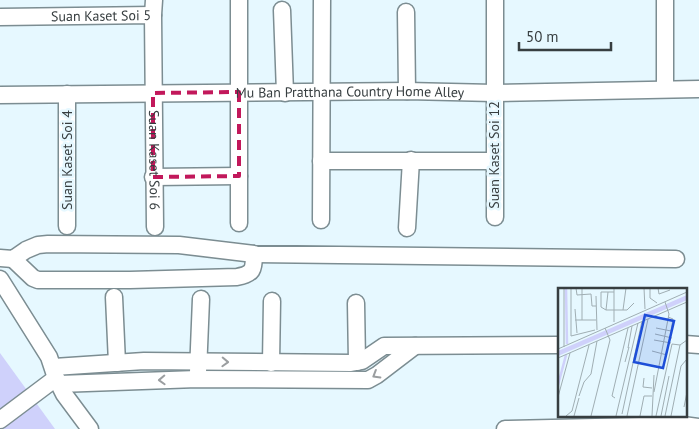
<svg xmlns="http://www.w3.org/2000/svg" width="699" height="429" viewBox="0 0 699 429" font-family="'PT Sans',sans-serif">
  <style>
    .water { fill: #cfd1fb }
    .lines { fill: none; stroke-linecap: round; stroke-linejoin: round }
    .minor-casing { stroke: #7c8d92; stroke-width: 19 }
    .minor { stroke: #fff; stroke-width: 16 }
    .oneway { stroke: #9b9ea0 }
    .marked { fill: none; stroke: #c2185b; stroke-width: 4; stroke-dasharray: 10 6; stroke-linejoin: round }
    .labels { text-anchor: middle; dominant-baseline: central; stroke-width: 5; stroke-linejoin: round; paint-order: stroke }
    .street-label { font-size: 14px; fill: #373e40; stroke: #e6f8ff }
    .inset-river { fill: none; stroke: #cfd1fb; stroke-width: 2.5 }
    .inset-road { fill: none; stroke: #a0aeb3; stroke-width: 1 }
    .view { fill: #1d4ed8; fill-opacity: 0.15; stroke: #1d4ed8; stroke-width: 2.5 }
    .inset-edge { fill: none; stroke: #373e40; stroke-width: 2.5 }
  </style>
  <rect width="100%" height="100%" fill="#e6f8ff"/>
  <!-- water -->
  <polygon class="water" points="0,353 55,429 0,429"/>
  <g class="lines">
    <defs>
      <g id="minor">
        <polyline points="239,0 239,223"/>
        <polyline points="665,0 665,89"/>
        <polyline points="282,10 285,93"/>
        <polyline points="406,12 407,91"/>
        <polyline points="153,15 154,0"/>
        <path id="s1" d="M0,17L153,15L155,227"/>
        <polyline points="67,94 67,226"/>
        <path id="s2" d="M0,95L407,91L494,93L699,89"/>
        <polyline points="321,161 494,161"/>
        <polyline points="153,177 239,176"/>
        <polyline points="495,217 495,0"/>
        <polyline points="321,220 322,0"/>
        <polyline points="407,228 411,160"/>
        <polyline points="0,258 13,259 26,250 38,245 48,244 179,245 254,254 676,259"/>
        <path d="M13,259L33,278L38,280H130L237,277C253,274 254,270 254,254"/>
        <polyline points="0,279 49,357 56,378 64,394 90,429"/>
        <polyline points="114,297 117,363"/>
        <polyline points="356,303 357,362"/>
        <polyline points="685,344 699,345"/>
        <polyline points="271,363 272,301"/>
        <polyline points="54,367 144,361 351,363 362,361 384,346 559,345"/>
        <polyline points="198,372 201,299"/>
        <polyline points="59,384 197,379 368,380 377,375 415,346"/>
        <polyline points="0,420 56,378"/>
        <polyline points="505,429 683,425 699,427"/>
      </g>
    </defs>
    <!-- minor casing -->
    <use href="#minor" class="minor-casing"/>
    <!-- minor -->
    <use href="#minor" class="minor"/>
  </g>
  <!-- one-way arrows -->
  <defs><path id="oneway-chevron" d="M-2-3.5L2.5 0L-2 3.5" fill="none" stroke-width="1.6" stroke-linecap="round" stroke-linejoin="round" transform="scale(1.25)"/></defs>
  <g class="oneway">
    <use href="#oneway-chevron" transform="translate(225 362) rotate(2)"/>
    <use href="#oneway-chevron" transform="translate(376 375) rotate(149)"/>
    <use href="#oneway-chevron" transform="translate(162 380) rotate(178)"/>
  </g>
  <!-- marked area -->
  <path class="marked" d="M239,92V176L153,177V93Z"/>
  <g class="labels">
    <!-- street labels -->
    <g class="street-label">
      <text stroke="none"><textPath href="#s1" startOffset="101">Suan Kaset Soi 5</textPath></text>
      <text stroke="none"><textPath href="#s2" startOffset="350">Mu Ban Pratthana Country Home Alley</textPath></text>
      <text transform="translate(494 155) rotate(-90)">Suan Kaset Soi 12</text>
      <text transform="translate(67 160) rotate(-90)">Suan Kaset Soi 4</text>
      <text stroke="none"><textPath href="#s1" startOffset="298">Suan Kaset Soi 6</textPath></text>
    </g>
  </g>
  <!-- overview -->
  <g transform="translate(558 288)">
    <rect width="129" height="129" fill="#e6f8ff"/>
    <path d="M129,7V12L0,68V63Z" fill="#cfd1fb"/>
    <path class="inset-river" d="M8,0L9,56M0,97L8,67"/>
    <path class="inset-road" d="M13,0V48L37,42M18,0L19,7L33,6L34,18H38M24,0V32M56,0V34M86,0L87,21M92,0V10L99,15M100,0L101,6L112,2M38,8L39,42M43,19L48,22H69L76,15M43,19V4H56M17,21L19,45M48,22L50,4M65,22L68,0M17,32H38M98,40L113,43L115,31L110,29M97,46L114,50M96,52L113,55M114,56L122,57L129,52M6,59V0M70,60L74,38M0,61L129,4M94,63L109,67M0,70L129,14M67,74L71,59M86,90L85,99L94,100M96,104L111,26L107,14M21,108L26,94L33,86L39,53M0,109L12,65M57,110L54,108L70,40M126,119L129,104M64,126L84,33M8,128L14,123L31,57M16,128L21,110M33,128L52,52L47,40M58,128L80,35M69,128L90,31M82,128L86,108H94M94,128L96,87M98,128L114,56M103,128L111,88M107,128L122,57M113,128L123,78L129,71"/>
    <path class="view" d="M87,27L116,33L105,80L76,74Z"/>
    <rect width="129" height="129" class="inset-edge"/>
  </g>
  <!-- scale -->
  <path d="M519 42v8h92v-8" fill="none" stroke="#373e40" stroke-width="2.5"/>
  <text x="526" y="42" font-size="15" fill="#373e40" stroke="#e6f8ff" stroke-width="4" paint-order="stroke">50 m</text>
</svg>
